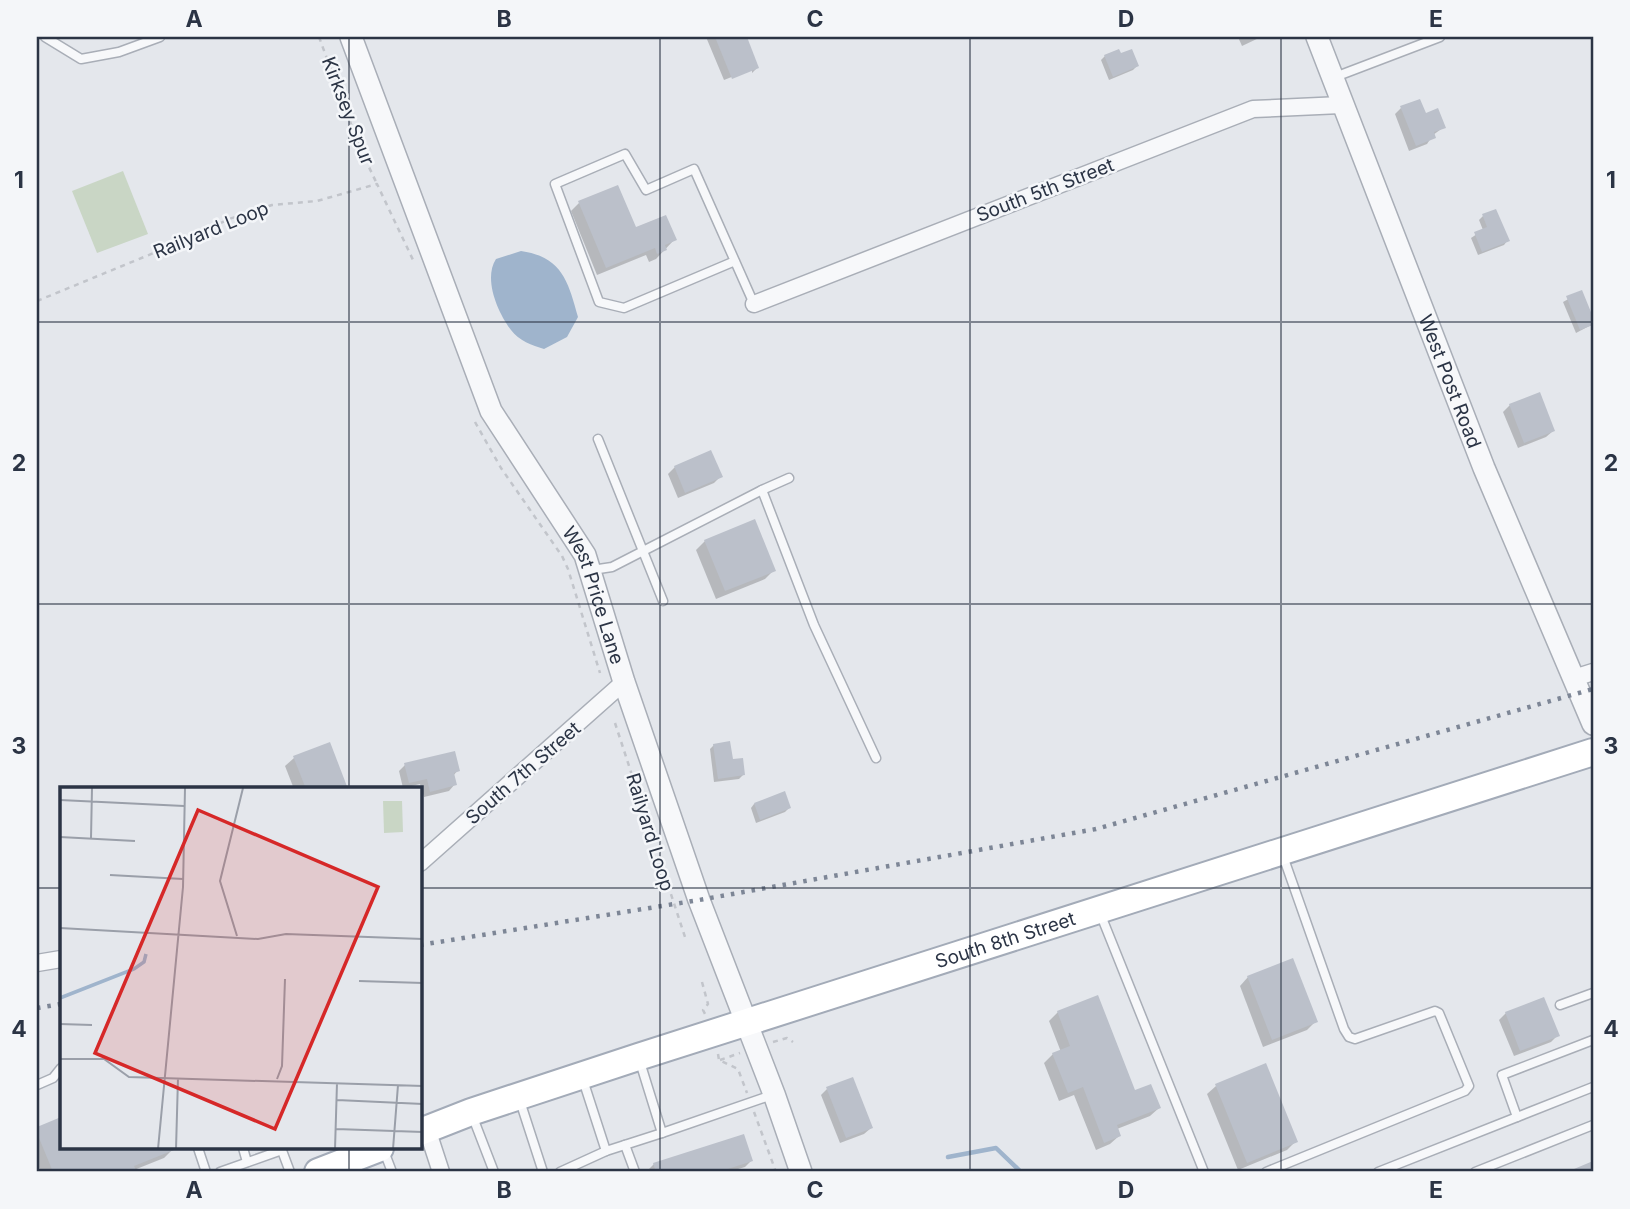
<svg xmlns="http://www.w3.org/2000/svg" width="1630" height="1209" viewBox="0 0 1630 1209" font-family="Inter,sans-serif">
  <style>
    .green { fill: #c9d6c5 }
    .water { fill: #9fb4cc }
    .shadow { fill: #0003 }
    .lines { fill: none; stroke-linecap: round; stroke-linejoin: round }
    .stream { stroke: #9fb4cc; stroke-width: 4.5 }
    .building { fill: #bbc0ca }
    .service-casing { stroke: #a9aeb7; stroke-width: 11 }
    .minor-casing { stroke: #a9aeb7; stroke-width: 19 }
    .tertiary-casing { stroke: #a9aeb7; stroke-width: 24 }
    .primary-casing { stroke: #a3abb8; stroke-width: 30 }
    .path { stroke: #c2c5cb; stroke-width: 2.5; stroke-dasharray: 5 5; stroke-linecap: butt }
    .service { stroke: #f7f8fa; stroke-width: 8 }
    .minor { stroke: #f7f8fa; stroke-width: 16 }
    .tertiary { stroke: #f7f8fa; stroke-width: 21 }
    .primary { stroke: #fff; stroke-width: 26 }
    .rail { stroke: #7d8696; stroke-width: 4.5; stroke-dasharray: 3.5 7; stroke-linecap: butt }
    .grid { fill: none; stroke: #2b3445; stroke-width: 2; stroke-opacity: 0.55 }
    .labels { text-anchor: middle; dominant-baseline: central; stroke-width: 5; stroke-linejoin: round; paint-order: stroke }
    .street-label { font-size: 19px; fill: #2b3445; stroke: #f4f6f9 }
    .inset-river { fill: none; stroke: #9fb4cc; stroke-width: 3.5 }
    .inset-road { fill: none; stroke: #9a9fa9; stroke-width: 2 }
    .view { fill: #d62828; fill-opacity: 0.15; stroke: #d62828; stroke-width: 3.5 }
    .inset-edge { fill: none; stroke: #2b3445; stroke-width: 3.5 }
    .neatline { fill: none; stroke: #2b3445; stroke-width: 2.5 }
    .grid-label { font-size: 23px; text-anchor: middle; font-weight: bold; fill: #2b3445 }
  </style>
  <rect width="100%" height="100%" fill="#e4e7ec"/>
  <!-- green -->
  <polygon class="green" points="123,171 148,234 97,253 72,191"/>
  <!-- water -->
  <path class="water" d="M521,251C562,257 568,281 578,317L567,337L544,349C532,345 519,341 511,330C498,313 483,279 496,259Z"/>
  <!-- shadow -->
  <g class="shadow">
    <polygon points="706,37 745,37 757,68 752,73 752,69 724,80"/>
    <polygon points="1238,37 1261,37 1242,46"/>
    <polygon points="1105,56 1137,66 1133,70 1109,80 1101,60"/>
    <polygon points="1401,108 1425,116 1444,127 1433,135 1427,144 1409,151 1395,114"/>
    <polygon points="579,203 635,230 674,240 656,259 649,262 646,255 597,275 571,211"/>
    <polygon points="1483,216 1507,241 1504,245 1478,255 1471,238 1483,230 1479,220"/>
    <polygon points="1581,292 1593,324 1576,333 1563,302"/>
    <polygon points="1510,405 1553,431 1546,437 1518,448 1503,412"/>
    <polygon points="675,467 720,477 714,483 678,498 668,474"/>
    <polygon points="705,541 774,570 765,579 716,599 696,550"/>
    <polygon points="329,744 347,789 294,789 285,766 294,758"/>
    <polygon points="714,745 743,775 739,779 714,782 710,749"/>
    <polygon points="405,765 458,770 453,776 455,784 449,791 424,797 420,784 403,788 399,771"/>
    <polygon points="754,804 789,808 785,812 756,823 751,808"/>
    <polygon points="1248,977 1316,1021 1307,1030 1263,1047 1240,986"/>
    <polygon points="1058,1012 1134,1093 1159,1108 1150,1116 1117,1129 1119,1136 1110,1144 1096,1150 1074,1095 1059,1101 1044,1063 1053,1054 1061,1052 1049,1021"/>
    <polygon points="1506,1013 1558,1035 1551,1042 1514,1056 1499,1020"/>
    <polygon points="1216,1086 1296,1141 1287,1150 1238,1170 1207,1094"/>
    <polygon points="827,1089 871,1128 864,1134 840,1143 821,1095"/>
    <polygon points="61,1119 61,1148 173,1149 164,1158 134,1170 135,1172 41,1172 37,1163 37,1129"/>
    <polygon points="751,1161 745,1167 728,1172 647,1171 654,1164"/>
  </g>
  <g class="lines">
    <!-- stream -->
    <polyline class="stream" points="948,1157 996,1148 1021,1172"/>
  </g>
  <!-- building -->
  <g class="building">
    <polygon points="715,37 747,37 759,68 732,79"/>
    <polygon points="1119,49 1121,53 1132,49 1139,66 1113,77 1104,55"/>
    <polygon points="1420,99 1426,113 1438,108 1446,128 1434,132 1436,138 1416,146 1400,106"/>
    <polygon points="618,185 636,227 666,215 677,240 665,245 667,250 657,254 655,248 606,268 578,201"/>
    <polygon points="1496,209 1510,241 1482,252 1474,232 1487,227 1482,214"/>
    <polygon points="1582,290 1593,317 1593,325 1580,330 1566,296"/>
    <polygon points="1540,392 1555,431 1524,443 1509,404"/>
    <polygon points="711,450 723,477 685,493 674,466"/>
    <polygon points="755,519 776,571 725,591 704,540"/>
    <polygon points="730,741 733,759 743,758 745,775 718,779 713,744"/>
    <polygon points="330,742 348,789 306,789 293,756"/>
    <polygon points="455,751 460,771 454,773 457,785 430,792 427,779 409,783 404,763"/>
    <polygon points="785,791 791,808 760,820 754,803"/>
    <polygon points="1293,958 1318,1022 1272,1040 1247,976"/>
    <polygon points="1098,995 1135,1090 1151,1084 1161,1108 1117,1125 1121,1136 1104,1143 1083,1087 1068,1093 1052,1053 1070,1046 1057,1011"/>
    <polygon points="1544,997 1560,1036 1520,1051 1505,1012"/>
    <polygon points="1266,1063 1298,1142 1247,1163 1215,1084"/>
    <polygon points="853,1077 873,1128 846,1138 826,1087"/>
    <polygon points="61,1117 61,1148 179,1148 134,1166 137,1172 53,1172 37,1133 37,1127"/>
    <polygon points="744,1134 753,1161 718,1172 656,1172 653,1163"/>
    <polygon points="1593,1161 1593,1172 1575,1172 1574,1169"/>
  </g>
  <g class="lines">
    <defs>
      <g id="service">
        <polyline points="45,37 81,59 119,52 160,37"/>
        <polyline points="1335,77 1440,37"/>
        <polyline points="735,261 624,308 599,302 555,184 625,154 646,190 694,169 754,304"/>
        <polyline points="598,439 663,601"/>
        <polyline points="762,490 789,478"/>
        <polyline points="592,570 612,567 762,490 814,625 876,758"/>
        <polyline points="1100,913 1204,1172"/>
        <polyline points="1560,1005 1593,993"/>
        <polyline points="640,1062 662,1133 772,1095"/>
        <polyline points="583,1080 606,1151 662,1133"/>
        <polyline points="37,1085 53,1078 61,1068"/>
        <polyline points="519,1098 543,1172"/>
        <polyline points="472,1115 494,1172"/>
        <polyline points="1517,1117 1502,1075 1593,1040"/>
        <polyline points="625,1145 635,1172"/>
        <polyline points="198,1148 206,1172"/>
        <polyline points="243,1148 247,1162"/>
        <polyline points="281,1148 290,1172"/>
        <polyline points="384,1151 392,1172"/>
        <polyline points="220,1172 282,1150"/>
        <polyline points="560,1172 606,1151"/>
        <polyline points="1266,1172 1465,1091 1469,1086 1439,1013 1435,1011 1355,1039 1349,1037 1344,1029 1283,856"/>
        <polyline points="1378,1172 1593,1087"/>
        <polyline points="1475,1172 1593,1125"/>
      </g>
      <g id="minor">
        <polyline points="754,304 1253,109 1341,105"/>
        <polyline points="1574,678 1593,672"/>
        <polyline points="420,863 624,682"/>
        <polyline points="37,963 61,959"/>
        <polyline points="427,1129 441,1172"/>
      </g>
      <g id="tertiary">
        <path id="s1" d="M351,37L491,411L585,555L624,682L699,900L774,1094L801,1172"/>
        <path id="s2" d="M1317,37L1484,468L1593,724"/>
      </g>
      <g id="primary">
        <path id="s3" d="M420,1132L471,1112L638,1057L1593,752"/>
        <polyline points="318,1172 380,1148"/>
      </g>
    </defs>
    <!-- service casing -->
    <use href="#service" class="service-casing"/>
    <!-- minor casing -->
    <use href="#minor" class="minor-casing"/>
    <!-- tertiary casing -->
    <use href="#tertiary" class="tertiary-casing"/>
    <!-- primary casing -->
    <use href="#primary" class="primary-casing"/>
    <!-- path -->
    <g class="path">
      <polyline points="319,37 359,146 377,184"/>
      <polyline points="37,301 178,243 229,219 272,205 317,201 377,184 414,262"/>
      <polyline points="475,422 501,468 562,556 568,569 600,673"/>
      <polyline points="615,723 686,940"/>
      <polyline points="702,982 708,1004 703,1010 705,1014"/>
      <polyline points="773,1042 787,1038 793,1042"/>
      <polyline points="718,1054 719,1060 738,1069 747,1093"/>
      <polyline points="720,1060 740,1053"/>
      <polyline points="754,1112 776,1172"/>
    </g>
    <!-- service -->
    <use href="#service" class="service"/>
    <!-- minor -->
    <use href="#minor" class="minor"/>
    <!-- tertiary -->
    <use href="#tertiary" class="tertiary"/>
    <!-- primary -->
    <use href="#primary" class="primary"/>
    <!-- rail -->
    <g class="rail">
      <polyline points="420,945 699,900 1096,829 1593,689"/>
      <polyline points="37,1008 61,1004"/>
    </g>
  </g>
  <!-- grid -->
  <path class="grid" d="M349,37V789M660,37V1172M970,37V1172M1281,37V1172M37,322H1593M37,604H1593M37,888H61M420,888H1593M349,1148V1172"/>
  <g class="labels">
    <!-- street labels -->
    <g class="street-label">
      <text transform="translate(348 111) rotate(69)">Kirksey Spur</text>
      <text transform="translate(1045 190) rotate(-21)">South 5th Street</text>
      <text transform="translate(211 230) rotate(-22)">Railyard Loop</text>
      <text stroke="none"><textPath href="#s2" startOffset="369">West Post Road</textPath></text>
      <text stroke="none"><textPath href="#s1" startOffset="612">West Price Lane</textPath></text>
      <text transform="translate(523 773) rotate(-41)">South 7th Street</text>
      <text transform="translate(650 832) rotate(73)">Railyard Loop</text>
      <text stroke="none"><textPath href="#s3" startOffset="616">South 8th Street</textPath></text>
    </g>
  </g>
  <!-- overview -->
  <g transform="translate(60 787)">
    <rect width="362" height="362" fill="#e4e7ec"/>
    <path d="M323,14H342L343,45L324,46Z" fill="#c9d6c5"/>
    <path class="inset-river" d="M0,211L74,182L84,175L86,167"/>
    <path class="inset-road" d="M0,13L124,19M0,50L75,54M31,51L32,1M50,88L123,92M0,141L198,152L226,147L363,152M177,149L160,94L183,1M299,194L363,196M0,237L32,238M0,272H44L69,290L363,299M217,292L222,279L225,192M277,313L363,317M276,342L363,345M98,362L123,100L125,1M116,362L118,291M275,362L277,296M333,362L338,298"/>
    <path class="view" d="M138,23L318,100L215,342L35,266Z"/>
    <rect width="362" height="362" class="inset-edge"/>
  </g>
  <!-- border -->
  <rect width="1630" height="1209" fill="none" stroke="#f4f6f9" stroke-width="77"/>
  <rect x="38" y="38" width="1554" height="1132" class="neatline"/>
  <g class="grid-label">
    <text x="194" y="27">A</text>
    <text x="504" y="27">B</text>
    <text x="815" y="27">C</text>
    <text x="1126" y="27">D</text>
    <text x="1436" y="27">E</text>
    <text x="19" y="188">1</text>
    <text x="1611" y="188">1</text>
    <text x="19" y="471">2</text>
    <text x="1611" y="471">2</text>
    <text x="19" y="754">3</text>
    <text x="1611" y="754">3</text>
    <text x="19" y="1037">4</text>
    <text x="1611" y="1037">4</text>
    <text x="194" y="1198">A</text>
    <text x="504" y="1198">B</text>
    <text x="815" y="1198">C</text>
    <text x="1126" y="1198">D</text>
    <text x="1436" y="1198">E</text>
  </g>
</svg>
